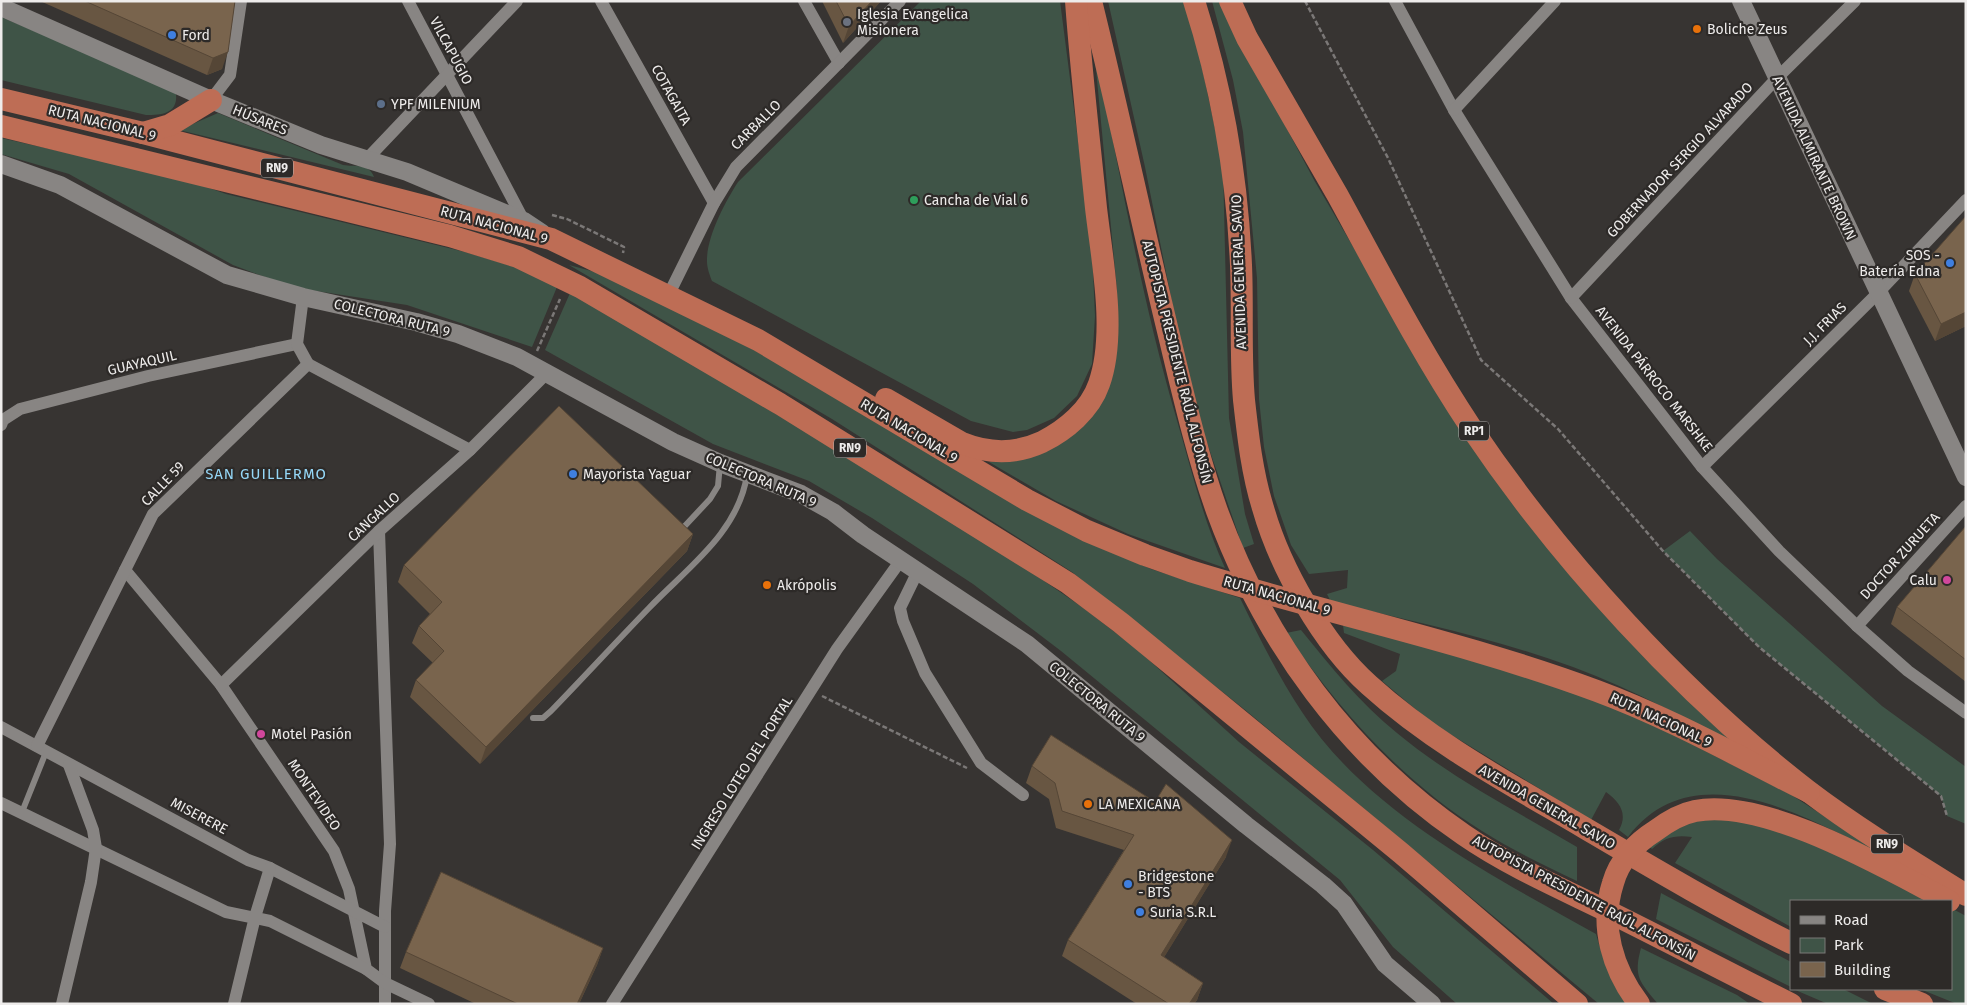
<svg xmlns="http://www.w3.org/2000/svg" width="1967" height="1005" viewBox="0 0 1967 1005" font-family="'Fira Sans',sans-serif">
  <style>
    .green { fill: #3f5447 }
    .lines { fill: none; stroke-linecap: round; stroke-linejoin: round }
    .path { stroke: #7b7877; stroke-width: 2.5; stroke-dasharray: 5 2.5; stroke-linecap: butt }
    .lane { stroke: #888583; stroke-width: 6 }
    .street { stroke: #888583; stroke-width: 12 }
    .secondary { stroke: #888583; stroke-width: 18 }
    .highway { stroke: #be6d55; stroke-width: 22 }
    .wall { fill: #685642 }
    .shaded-wall { fill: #554636 }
    .building { fill: #79644d; stroke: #554636 }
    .worship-dot { fill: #6b7280; stroke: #2d2a28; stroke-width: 2 }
    .food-dot { fill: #e8710a; stroke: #2d2a28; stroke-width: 2 }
    .shop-dot { fill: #3f7fe0; stroke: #2d2a28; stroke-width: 2 }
    .service-dot { fill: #5c6f8a; stroke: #2d2a28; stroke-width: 2 }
    .leisure-dot { fill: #2e9e5b; stroke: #2d2a28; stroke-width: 2 }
    .hotel-dot { fill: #d1479c; stroke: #2d2a28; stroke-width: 2 }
    .labels { text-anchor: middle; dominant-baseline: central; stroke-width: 4.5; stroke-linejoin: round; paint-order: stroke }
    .shield { fill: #2d2a28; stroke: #b4b2b0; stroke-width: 1 }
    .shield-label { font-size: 12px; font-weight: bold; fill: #eeeceb }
    .poi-label { font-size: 14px; fill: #eeeceb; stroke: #2d2a28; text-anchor: start }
    .street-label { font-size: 14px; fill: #eeeceb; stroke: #2d2a28 }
    .neighbourhood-label { font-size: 15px; letter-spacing: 1px; fill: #95d7f7; stroke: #2d2a28 }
  </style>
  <rect width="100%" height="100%" fill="#373432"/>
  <!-- green -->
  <g class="green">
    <path d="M921,1H1060L1092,249L1095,316L1092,364L1077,396L1054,418L1027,430L1013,432L971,421L712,281C710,276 707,268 707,262C706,238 725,202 738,182Z"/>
    <polygon points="1108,1 1188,1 1189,6 1223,166 1229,418 1245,514 1254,544 1243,548 1202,428 1177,327 1145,167"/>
    <path d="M1212,1H1219L1314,180L1454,419L1750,752C1692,722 1635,690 1573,667C1494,638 1412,621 1331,602L1327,594L1347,588L1348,570L1309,574L1291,545L1274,496L1264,447L1259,399L1257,278L1243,132L1233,80Z"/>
    <path d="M1,17L165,86L176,94C178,114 161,115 146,115L1,80Z"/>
    <path d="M1093,38C1118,165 1140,293 1176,417C1191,468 1203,520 1225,568L1128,534L1056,501L989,462L1015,460L1075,431L1117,290Z"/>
    <path d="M218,113L343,165C355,167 369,163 374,177L179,130Z"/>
    <polygon points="1,138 184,179 226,194 465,252 518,268 557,287 532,347 407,305 297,288 265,277 233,265 69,174 1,154"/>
    <path d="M569,265L599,273L738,341L1113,552L1151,569L1240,598C1259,637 1278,676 1302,712C1368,813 1493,876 1596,934C1603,961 1614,981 1630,1004H1599L1244,709L1072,572L832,419Z"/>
    <polygon points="570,293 700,368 977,535 1082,607 1138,650 1239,742 1373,850 1554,1004 1457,1004 1393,947 1340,880 1061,651 973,584 872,518 809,481 713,444 545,350"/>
    <polygon points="1690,531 1717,559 1882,706 1966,767 1966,824 1947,816 1941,796 1759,647 1663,551"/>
    <path d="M1343,625L1429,646L1583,696L1648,722L1790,794L1893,861C1818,824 1697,746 1628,837L1619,830C1628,814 1620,802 1606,792L1591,820L1432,723L1382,681L1396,671L1400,654L1344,633Z"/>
    <path d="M1301,630C1331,667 1360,703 1397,733C1451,778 1516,811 1577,847V881C1545,866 1512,850 1482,831C1402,781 1339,710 1286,633Z"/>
    <path d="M1723,814L1818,845L1937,901H1791V927L1675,863L1692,837C1675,835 1665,837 1652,849L1650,847L1672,827Z"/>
    <polygon points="1661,893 1791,962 1791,987 1656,919"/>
    <polygon points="1951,908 1966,916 1966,1004 1957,1004 1920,989 1951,989"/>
    <path d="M1641,948L1737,995L1750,1004H1658C1640,982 1633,977 1641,948Z"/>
    <polygon points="1793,989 1843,989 1873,1004 1828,1004"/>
  </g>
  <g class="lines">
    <!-- path -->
    <g class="path">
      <polyline points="1305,1 1388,158 1481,360 1558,429 1663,551 1759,647 1941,796 1947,816"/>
      <polyline points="552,215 567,219 624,247 623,253"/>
      <polyline points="537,351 560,299"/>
      <polyline points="822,696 967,768"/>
    </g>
    <!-- lane -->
    <g class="lane">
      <polyline points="682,529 710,499 718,486 720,464"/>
      <path d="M533,718H543L551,711C584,677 616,642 649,608C687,568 738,533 747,475"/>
      <polyline points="22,812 46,752"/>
    </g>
    <!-- street -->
    <g class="street">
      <polyline points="408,1 524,221"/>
      <polyline points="601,1 714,203"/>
      <polyline points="804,1 839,63"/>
      <polyline points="1395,1 1454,110 1571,298 1702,467 1779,551 1857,626 1908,671 1966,713"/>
      <polyline points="211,100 230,75 241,1"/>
      <polyline points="1454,110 1555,1"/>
      <polyline points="366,160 517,1"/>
      <polyline points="668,296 714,203 736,167 900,1"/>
      <polyline points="1571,298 1776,79 1855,1"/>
      <polyline points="308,364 470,450"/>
      <polyline points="1,425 3,420 20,409 148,376 297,344"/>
      <polyline points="1702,467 1878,293 1966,200"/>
      <polyline points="379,531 390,844 385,911 385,1004"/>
      <polyline points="125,570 221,685 334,851 349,889 366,969 385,983 429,1004"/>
      <polyline points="918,571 900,608 903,621 925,673 981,763 1023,795"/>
      <polyline points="1857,626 1966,506"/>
      <polyline points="221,685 379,531 470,450 548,372"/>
      <polyline points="1,727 248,860 270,868 385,927"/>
      <polyline points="37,746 153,514 308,364 297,344 303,297"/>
      <polyline points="1,803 226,912 270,921 366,969"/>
      <polyline points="62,1004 91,882 96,848 93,830 69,765"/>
      <polyline points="234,1004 255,917 270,868"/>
      <polyline points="612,1004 837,649 901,560"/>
    </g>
    <!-- secondary -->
    <g class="secondary">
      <polyline points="1741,1 1966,477"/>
      <polyline points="1,7 211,100 321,145 407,172 524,221 542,233"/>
      <polyline points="1,164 60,185 227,275 303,297 416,322 458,334 517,357 673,442 720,463 801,494 833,512 863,535 1027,644 1246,825 1323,885 1344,904 1385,964 1432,1004"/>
    </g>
    <!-- highway -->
    <g class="highway">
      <path d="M1091,1C1118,110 1141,219 1167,327C1182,389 1196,452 1217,511C1265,642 1348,756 1464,835C1509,866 1560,888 1609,912C1670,942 1730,974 1791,1004"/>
      <path d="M1194,1C1222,88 1237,174 1241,265C1243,310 1240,355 1244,400C1248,436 1252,473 1263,508C1280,568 1323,644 1369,685C1433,743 1508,783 1583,827C1651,867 1720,908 1791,943"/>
      <path d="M1230,1L1247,38C1277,91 1308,143 1338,196C1381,275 1422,354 1472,429C1561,561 1682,693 1808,791C1858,829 1913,862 1966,895"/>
      <path d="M1,99L143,133L551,239L758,340L1027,500L1087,531L1145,555L1190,571C1325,613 1465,642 1597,691C1670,718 1739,757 1809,792"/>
      <polyline points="1,126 450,236 518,257 580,287 780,404 1068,583 1121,623 1401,853 1577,1004"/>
      <polyline points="143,133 170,125 211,100"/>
      <path d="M886,399L962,443C989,454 1016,454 1042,442C1066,430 1090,410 1099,384C1117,334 1102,260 1096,208C1089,139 1081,70 1076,1"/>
      <polyline points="1885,989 1922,1004"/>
      <path d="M1639,1004C1613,970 1599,926 1613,883C1619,861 1636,843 1655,831C1667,822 1680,814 1695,811C1765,797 1887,869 1949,901"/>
    </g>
  </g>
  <!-- wall -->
  <g class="wall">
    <polygon points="40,1 235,1 222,69 207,75"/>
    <polygon points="822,1 881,1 843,43"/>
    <polygon points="1915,274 1966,326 1935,341 1909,291"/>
    <polygon points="1966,526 1966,682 1891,624 1897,607"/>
    <polygon points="693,534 687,551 480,764 410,697 416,680 433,663 412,643 419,626 430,614 398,582 404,565"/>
    <polygon points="1032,766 1226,857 1164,957 1203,983 1197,1000 1194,1004 1137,1004 1062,956 1068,940 1124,850 1056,828 1049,799 1026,783"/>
    <polygon points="603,948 597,965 579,1004 476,1004 400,968 406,952"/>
  </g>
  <!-- shaded-wall -->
  <g class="shaded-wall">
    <polygon points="872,1 881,1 843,43 849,26"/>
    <polygon points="228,52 222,69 207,75 213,58"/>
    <polygon points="1966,312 1966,326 1935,341 1941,324"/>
    <polygon points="693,534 687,551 480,764 486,747"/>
    <polygon points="1232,840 1226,857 1155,972 1161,955"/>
    <polygon points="603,948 597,965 579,1004 577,1004"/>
    <polygon points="1203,983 1197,1000 1194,1004 1189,1004"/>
  </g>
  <!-- building -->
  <g class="building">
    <polygon points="85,1 235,1 228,52 213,58"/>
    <polygon points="836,1 872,1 849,26"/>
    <polygon points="1966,216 1966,312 1941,324 1915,274"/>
    <polygon points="559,406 693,534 486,747 416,680 444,651 419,626 442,602 404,565"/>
    <polygon points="1966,526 1966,660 1897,607"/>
    <polygon points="1051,735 1155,802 1166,784 1232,840 1161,955 1203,983 1189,1004 1169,1004 1068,940 1134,835 1062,811 1055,783 1032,766"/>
    <polygon points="441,872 603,948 577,1004 518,1004 406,952"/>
  </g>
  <!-- markers -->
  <circle class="worship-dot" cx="847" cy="22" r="5"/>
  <g class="food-dot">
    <circle cx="1697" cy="29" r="5"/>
    <circle cx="767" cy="585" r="5"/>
    <circle cx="1088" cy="804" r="5"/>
  </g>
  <g class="shop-dot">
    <circle cx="172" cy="35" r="5"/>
    <circle cx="1950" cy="263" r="5"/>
    <circle cx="573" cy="474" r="5"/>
    <circle cx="1128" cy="884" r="5"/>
    <circle cx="1140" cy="912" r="5"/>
  </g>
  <circle class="service-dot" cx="381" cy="104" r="5"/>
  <circle class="leisure-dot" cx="914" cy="200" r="5"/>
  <g class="hotel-dot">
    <circle cx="1947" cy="580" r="5"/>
    <circle cx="261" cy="734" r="5"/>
  </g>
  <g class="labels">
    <!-- shield labels -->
    <g class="shield">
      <rect x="261" y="158.5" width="32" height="19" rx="4"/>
      <rect x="1459" y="421.5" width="30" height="19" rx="4"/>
      <rect x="834" y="438.5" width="32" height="19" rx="4"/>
      <rect x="1871" y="834.5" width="32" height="19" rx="4"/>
    </g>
    <g class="shield-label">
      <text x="277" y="168">RN9</text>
      <text x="1474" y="431">RP1</text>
      <text x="850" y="448">RN9</text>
      <text x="1887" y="844">RN9</text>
    </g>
    <!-- poi labels -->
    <g class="poi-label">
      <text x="857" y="14">Iglesia Evangelica<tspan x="857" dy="16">Misionera</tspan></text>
      <text x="1707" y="29">Boliche Zeus</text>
      <text x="182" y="35">Ford</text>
      <text x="391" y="104">YPF MILENIUM</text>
      <text x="924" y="200">Cancha de Vial 6</text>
      <text x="1940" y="255" text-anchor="end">SOS -<tspan x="1940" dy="16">Batería Edna</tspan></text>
      <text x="583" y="474">Mayorista Yaguar</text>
      <text x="1937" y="580" text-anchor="end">Calu</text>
      <text x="777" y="585">Akrópolis</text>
      <text x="271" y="734">Motel Pasión</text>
      <text x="1098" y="804">LA MEXICANA</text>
      <text x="1138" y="876">Bridgestone<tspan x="1138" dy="16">- BTS</tspan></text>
      <text x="1150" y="912">Suria S.R.L</text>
    </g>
    <!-- street labels -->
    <g class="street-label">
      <text transform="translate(451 51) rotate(62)">VILCAPUGIO</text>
      <text transform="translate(671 95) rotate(61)">COTAGAITA</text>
      <text transform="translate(260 120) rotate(22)">HÚSARES</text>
      <text transform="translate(102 123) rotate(14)">RUTA NACIONAL 9</text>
      <text transform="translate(756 125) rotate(-45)">CARBALLO</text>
      <text transform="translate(1814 158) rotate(65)">AVENIDA ALMIRANTE BROWN</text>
      <text transform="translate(1680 160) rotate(-47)">GOBERNADOR SERGIO ALVARADO</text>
      <text transform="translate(494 225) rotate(15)">RUTA NACIONAL 9</text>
      <text transform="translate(1239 272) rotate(-92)">AVENIDA GENERAL SAVIO</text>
      <text transform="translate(392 318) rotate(14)">COLECTORA RUTA 9</text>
      <text transform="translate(1825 324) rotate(-45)">J.J. FRIAS</text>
      <text transform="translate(1177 362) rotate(76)">AUTOPISTA PRESIDENTE RAÚL ALFONSÍN</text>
      <text transform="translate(142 363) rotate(-13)">GUAYAQUIL</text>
      <text transform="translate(1654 379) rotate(52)">AVENIDA PÁRROCO MARSHKE</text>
      <text transform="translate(909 431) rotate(31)">RUTA NACIONAL 9</text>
      <text transform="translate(761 480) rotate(23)">COLECTORA RUTA 9</text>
      <text transform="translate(163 484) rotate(-46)">CALLE 59</text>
      <text transform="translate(374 517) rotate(-43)">CANGALLO</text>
      <text transform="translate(1900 556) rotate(-48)">DOCTOR ZURUETA</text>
      <text transform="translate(1277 596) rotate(16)">RUTA NACIONAL 9</text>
      <text transform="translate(1097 702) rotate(39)">COLECTORA RUTA 9</text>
      <text transform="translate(1661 720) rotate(25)">RUTA NACIONAL 9</text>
      <text transform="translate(742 773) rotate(-58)">INGRESO LOTEO DEL PORTAL</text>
      <text transform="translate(314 795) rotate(56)">MONTEVIDEO</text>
      <text transform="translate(1547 807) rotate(30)">AVENIDA GENERAL SAVIO</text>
      <text transform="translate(199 816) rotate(28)">MISERERE</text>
      <text transform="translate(1584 898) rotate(28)">AUTOPISTA PRESIDENTE RAÚL ALFONSÍN</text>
    </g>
    <!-- neighbourhood labels -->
    <g class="neighbourhood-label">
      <text x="266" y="474">SAN GUILLERMO</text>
    </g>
  </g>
  <!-- border -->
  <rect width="1967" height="1005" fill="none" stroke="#eeeceb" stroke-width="5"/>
  <!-- legend -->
  <rect x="1790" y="900" width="162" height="90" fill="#2d2a28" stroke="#7a7876"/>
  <rect x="1800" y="916" width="25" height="8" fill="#888583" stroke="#7a7876"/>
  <text x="1834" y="925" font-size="15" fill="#eeeceb">Road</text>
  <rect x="1800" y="938" width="25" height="15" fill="#3f5447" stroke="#7a7876"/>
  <text x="1834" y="950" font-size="15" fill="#eeeceb">Park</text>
  <rect x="1800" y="962" width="25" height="15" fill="#79644d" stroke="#7a7876"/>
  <text x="1834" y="975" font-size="15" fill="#eeeceb">Building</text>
</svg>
